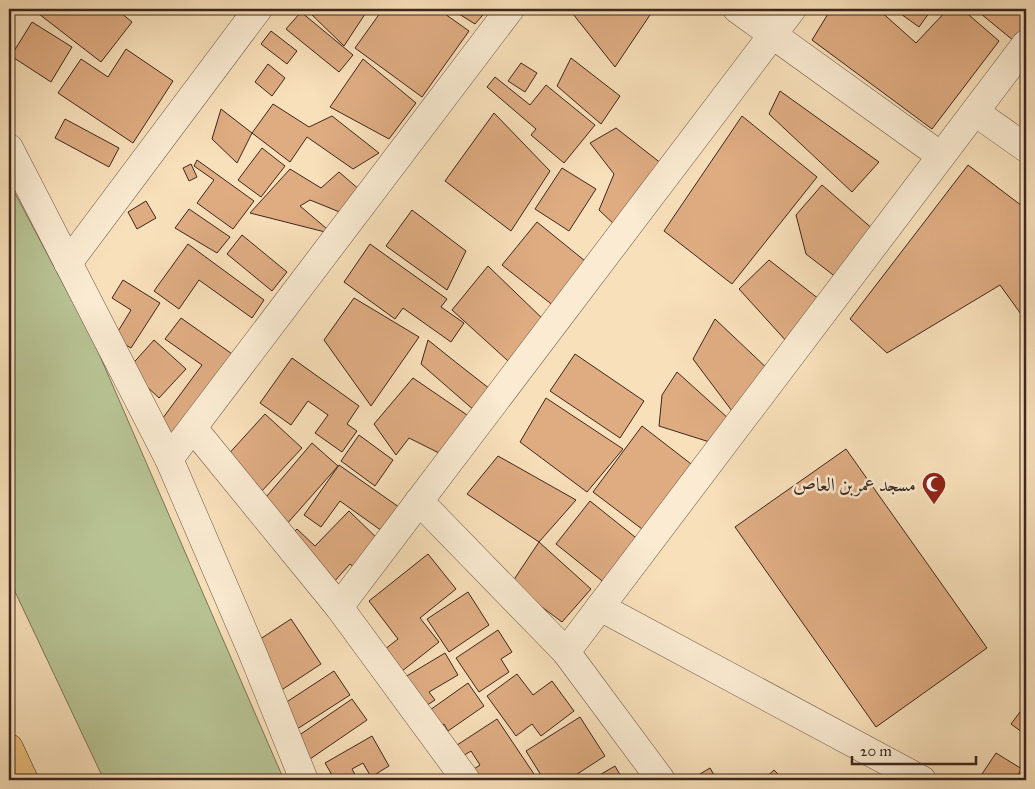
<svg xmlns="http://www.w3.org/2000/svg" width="1035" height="789" viewBox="0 0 1035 789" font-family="'IM FELL Great Primer',Amiri,serif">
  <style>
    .green { fill: #b8c394; stroke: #7b7558 }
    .building { fill: #dfac82; stroke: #3e271d }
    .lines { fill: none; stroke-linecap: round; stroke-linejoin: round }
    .street-casing { stroke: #6c5544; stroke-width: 29 }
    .highway-casing { stroke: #3e271d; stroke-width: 29 }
    .street { stroke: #faebd2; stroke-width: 28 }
    .highway { stroke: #ecc07d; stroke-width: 28 }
    .labels { text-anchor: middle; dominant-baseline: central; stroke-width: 5; stroke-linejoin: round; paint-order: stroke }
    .poi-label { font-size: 19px; fill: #3e271d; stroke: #faebd2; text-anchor: end }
  </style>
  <rect width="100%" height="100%" fill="#f8e0ba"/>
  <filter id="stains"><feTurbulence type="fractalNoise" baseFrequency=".004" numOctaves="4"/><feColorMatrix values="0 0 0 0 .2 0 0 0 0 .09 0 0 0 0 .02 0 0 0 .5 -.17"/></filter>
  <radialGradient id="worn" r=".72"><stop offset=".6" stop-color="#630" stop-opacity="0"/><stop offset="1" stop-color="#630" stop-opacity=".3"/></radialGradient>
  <!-- green -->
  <polygon class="green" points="9,182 93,340 284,780 104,780 9,579"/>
  <!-- building -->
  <g class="building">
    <polygon points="43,9 116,9 132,22 101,62 39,14"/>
    <polygon points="306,9 357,9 365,14 344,46"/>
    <polygon points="383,9 438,9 469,31 422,97 355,48"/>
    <polygon points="451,9 488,9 475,24"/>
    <polygon points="569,9 654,9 615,67"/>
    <polygon points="831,9 878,9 916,43 948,9 962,9 999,41 932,129 812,40"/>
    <polygon points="894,9 932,9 919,27"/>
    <polygon points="975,9 1026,9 1026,26 1014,41"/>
    <polygon points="301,12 353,55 339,72 286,29"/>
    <polygon points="32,22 72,47 51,82 11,56"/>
    <polygon points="271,31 297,51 287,64 261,44"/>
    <polygon points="126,49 173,81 133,143 58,93 81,59 108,77"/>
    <polygon points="571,58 620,96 601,124 557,86"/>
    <polygon points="363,59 416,103 389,139 330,107"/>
    <polygon points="521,63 537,73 525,92 508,81"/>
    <polygon points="268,64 285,78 272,96 255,82"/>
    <polygon points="495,77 530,105 546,85 595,125 564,163 531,135 536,129 487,87"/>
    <polygon points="780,91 879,162 852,192 769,114"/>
    <polygon points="273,104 309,127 332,116 379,153 353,169 307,137 290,162 252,133"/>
    <polygon points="221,109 252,133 237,163 212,139"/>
    <polygon points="494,113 550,171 511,231 445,181"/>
    <polygon points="742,116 817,177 732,284 664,231"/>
    <polygon points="65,119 119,148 109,167 55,138"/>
    <polygon points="616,128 662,164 617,227 599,210 614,174 590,143"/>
    <polygon points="262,148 285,166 261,197 238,180"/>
    <polygon points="197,160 254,201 233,229 197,203 214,180 194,166"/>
    <polygon points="191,164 197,177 189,181 183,168"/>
    <polygon points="968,165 1026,209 1026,321 1000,285 887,353 850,319"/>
    <polygon points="562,168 596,189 569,231 535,209"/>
    <polygon points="290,169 321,188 339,172 368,197 347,215 310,200 300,206 333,234 250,213"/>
    <polygon points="822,185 874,230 841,281 806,254 796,215"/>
    <polygon points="146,201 156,218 137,229 128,212"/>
    <polygon points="189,209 230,237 217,253 175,228"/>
    <polygon points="412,210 466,251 447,290 386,246"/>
    <polygon points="537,222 590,265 555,307 502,265"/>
    <polygon points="242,235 287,272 272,291 227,254"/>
    <polygon points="188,244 264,300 252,318 199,280 179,309 154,291"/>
    <polygon points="370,244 447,299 441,307 464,323 451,342 403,308 395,319 344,282"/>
    <polygon points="769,260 824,303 788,343 739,289"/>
    <polygon points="488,266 545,321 518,370 452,310"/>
    <polygon points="123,280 160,303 131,348 114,338 131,310 112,298"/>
    <polygon points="354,298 419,337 371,406 324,340"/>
    <polygon points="181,318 235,356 176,439 157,426 202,365 165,339"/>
    <polygon points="715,319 771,372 735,415 693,359"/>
    <polygon points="154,340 186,369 159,398 128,369"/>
    <polygon points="428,340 458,364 499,396 475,411 421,364"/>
    <polygon points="575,354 644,401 620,438 550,391"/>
    <polygon points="292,358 359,406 347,424 357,431 342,452 315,433 328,415 308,401 291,425 260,403"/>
    <polygon points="677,372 729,419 719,445 659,426 662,395"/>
    <polygon points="413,378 470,417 441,454 409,438 396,455 374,424"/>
    <polygon points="546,398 623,449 587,492 520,442"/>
    <polygon points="265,414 302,448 260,493 224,459"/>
    <polygon points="642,426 695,467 646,532 593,492"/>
    <polygon points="359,435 393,460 375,486 341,461"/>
    <polygon points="312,443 338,466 286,525 261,503"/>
    <polygon points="846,449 987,648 876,727 735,527"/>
    <polygon points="498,456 576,500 539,542 467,494"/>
    <polygon points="339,465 406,512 389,536 340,501 321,527 304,515"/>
    <polygon points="590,501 640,541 606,584 556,544"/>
    <polygon points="349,511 383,544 358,571 350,564 332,584 286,540 297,529 315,546"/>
    <polygon points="539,542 591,589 562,622 511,584"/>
    <polygon points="428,554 456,589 420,618 439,642 397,675 380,653 398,639 369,601"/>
    <polygon points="468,592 489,625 449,652 427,619"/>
    <polygon points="291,619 321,664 280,691 251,645"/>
    <polygon points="498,630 512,652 501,659 509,672 479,692 456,658"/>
    <polygon points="445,653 458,675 429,692 435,700 418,711 400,680"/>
    <polygon points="334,671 350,695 294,731 279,707"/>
    <polygon points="517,674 533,695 552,681 574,711 541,736 532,724 516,736 487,696"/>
    <polygon points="468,683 484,706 448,731 444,724 434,730 423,715"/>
    <polygon points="352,699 367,720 310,759 295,738"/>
    <polygon points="1026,704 1026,735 1011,724"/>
    <polygon points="580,717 605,756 568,780 544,780 526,751"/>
    <polygon points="497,719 538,780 473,780 468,773 480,765 471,751 458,759 451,749"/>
    <polygon points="372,736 389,766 371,777 363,763 352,769 358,780 335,780 325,763"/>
    <polygon points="996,753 1022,769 1014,780 978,780"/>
    <polygon points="615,766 623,780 591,780"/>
    <polygon points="710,768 717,780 690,780"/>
    <polygon points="774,770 784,780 763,780"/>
  </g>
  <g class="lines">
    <defs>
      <g id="street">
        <polyline points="737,9 941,156"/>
        <polyline points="975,112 1026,148"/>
        <polyline points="9,148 169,459 253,654 304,780"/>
        <polyline points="68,263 258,9"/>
        <polyline points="193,428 339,607 466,780"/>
        <polyline points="169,459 510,9"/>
        <polyline points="419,501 566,652 661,780"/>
        <polyline points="339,607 792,9"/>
        <polyline points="600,607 922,780"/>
        <polyline points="566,652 1026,44"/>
      </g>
      <polyline id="highway" points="9,748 24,780"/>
    </defs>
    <!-- street casing -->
    <use href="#street" class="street-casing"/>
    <!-- highway casing -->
    <use href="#highway" class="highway-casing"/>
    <!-- street -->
    <use href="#street" class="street"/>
    <!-- highway -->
    <use href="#highway" class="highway"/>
  </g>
  <!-- icons -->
  <defs>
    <symbol id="mosque-pin" viewBox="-11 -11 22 30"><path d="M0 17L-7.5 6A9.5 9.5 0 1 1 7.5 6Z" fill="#8f2418" stroke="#faebd2"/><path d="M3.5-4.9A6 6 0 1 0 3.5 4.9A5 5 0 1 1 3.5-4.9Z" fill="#fff"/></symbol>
  </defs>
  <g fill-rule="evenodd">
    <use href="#mosque-pin" x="920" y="470" width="28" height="38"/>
  </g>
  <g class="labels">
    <!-- poi labels -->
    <g class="poi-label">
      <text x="916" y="484">مسجد عمربن العاص</text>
    </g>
  </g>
  <!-- margin -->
  <rect width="1035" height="789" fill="none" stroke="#f8e0ba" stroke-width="30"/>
  <rect x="10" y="10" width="1015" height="769" fill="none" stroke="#3e271d" stroke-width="2.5"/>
  <rect x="15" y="15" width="1005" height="759" fill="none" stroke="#3e271d"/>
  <!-- scale -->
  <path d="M852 756v8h124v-8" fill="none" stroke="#3e271d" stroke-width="2.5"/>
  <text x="860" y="756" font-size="15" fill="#3e271d" stroke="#faebd2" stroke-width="4" paint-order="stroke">20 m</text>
  <rect width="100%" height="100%" filter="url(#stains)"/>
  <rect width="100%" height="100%" fill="url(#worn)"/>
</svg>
